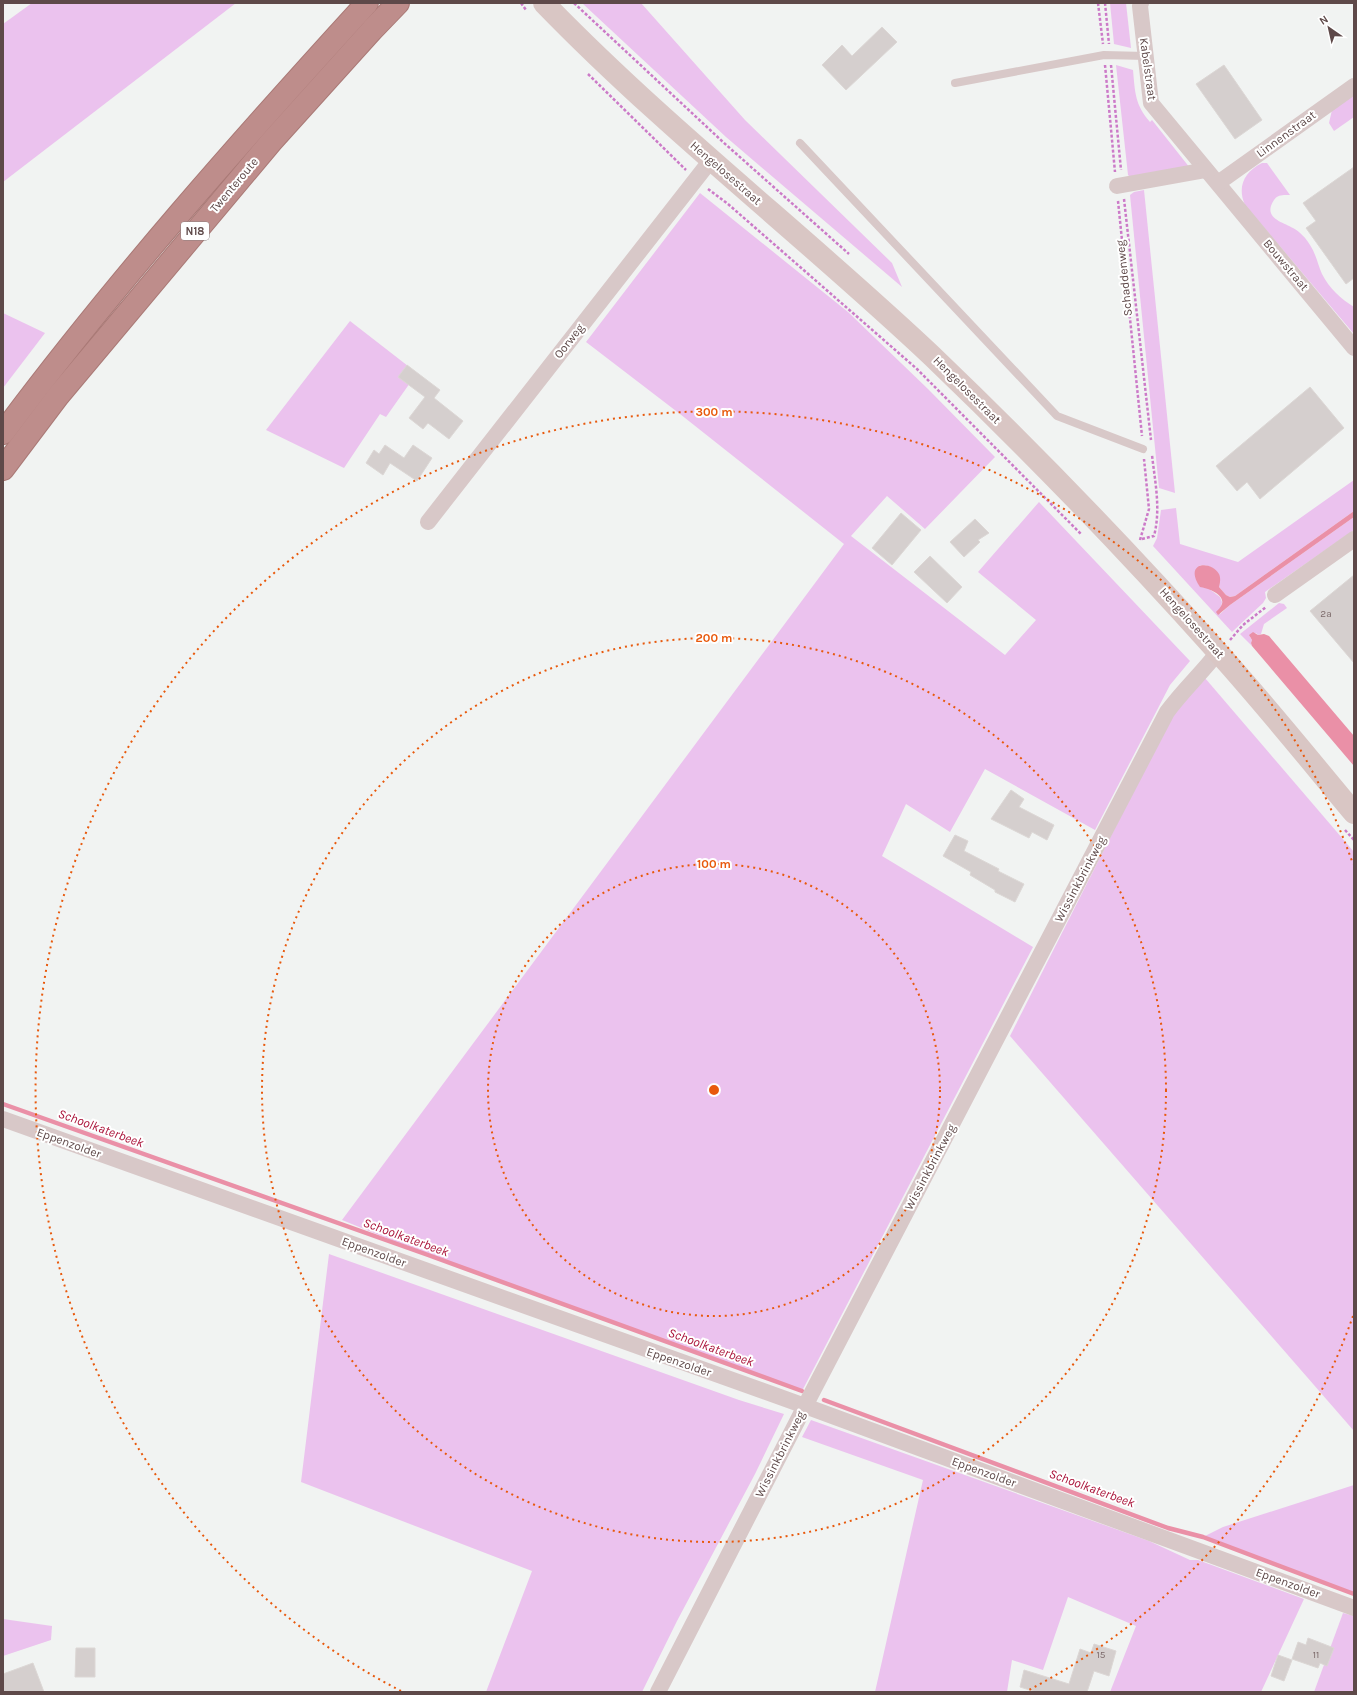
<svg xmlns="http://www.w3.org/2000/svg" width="1357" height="1695" viewBox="0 0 1357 1695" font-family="Karla,sans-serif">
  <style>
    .green { fill: #ebc2ee }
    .water { fill: #ea90a7 }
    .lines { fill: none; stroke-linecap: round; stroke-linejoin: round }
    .stream { stroke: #ea90a7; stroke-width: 4.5 }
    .building { fill: #d5cfce; stroke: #dcd7d5 }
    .highway-casing { stroke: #a97976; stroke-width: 24 }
    .path { stroke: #cc7ac8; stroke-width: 2.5; stroke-dasharray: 3 2; stroke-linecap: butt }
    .lane { stroke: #d8c8c8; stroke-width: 8 }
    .street { stroke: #d8c8c8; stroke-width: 16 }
    .secondary { stroke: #d9c6c4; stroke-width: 22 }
    .highway { stroke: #be8d8b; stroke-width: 22 }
    .ring { fill: none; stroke: #e8590c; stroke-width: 2; stroke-dasharray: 2 4 }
    .labels { text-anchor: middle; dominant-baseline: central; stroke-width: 4; stroke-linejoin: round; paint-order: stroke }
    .number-label { font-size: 10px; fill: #7c6a6a }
    .shield { fill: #fff; stroke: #8e8080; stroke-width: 1 }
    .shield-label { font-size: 11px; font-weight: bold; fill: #5e4949 }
    .street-label { font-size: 12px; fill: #5e4949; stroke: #fff }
    .water-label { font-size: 13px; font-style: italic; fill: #a91137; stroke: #fff }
    .centre { fill: #e8590c; stroke: #fff; stroke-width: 2 }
    .ring-label { font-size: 12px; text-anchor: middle; font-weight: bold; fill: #e8590c; stroke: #fff; stroke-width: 4; stroke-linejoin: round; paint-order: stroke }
  </style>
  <rect width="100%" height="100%" fill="#f1f3f2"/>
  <!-- green -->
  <g class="green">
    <polygon points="32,3 236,3 3,182 3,24"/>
    <polygon points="582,3 641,3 745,120 892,263 902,287 726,137"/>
    <polygon points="1110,3 1126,3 1131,48 1114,44"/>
    <path d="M1116,65L1133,70C1135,92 1135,105 1150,122L1152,120L1190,168L1131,178L1128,175Z"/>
    <polygon points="1354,95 1354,117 1334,131 1329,123 1332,110"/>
    <path d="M1262,163H1267L1290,195C1284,195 1278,194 1274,200C1262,218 1283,222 1293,228C1300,232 1306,238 1310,245C1316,254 1318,265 1322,274C1329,288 1341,299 1354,307V334L1245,205C1237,187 1244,172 1262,163Z"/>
    <polygon points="1144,190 1175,493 1159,488 1130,195 1134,192"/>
    <polygon points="700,193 848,312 928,389 995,457 925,529 887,496 851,536 1005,655 1036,620 978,572 1039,502 1190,661 1170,685 1095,830 985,769 950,832 906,804 882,856 1033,947 802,1391 428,1255 342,1220 844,544 680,414 586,342"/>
    <polygon points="3,313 45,333 3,388"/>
    <polygon points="350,321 417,373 386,417 380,414 344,468 266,430"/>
    <path d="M1354,480V511L1235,596L1230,597L1226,595L1219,587C1221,574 1213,563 1199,566L1208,588L1220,597L1222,602L1220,614L1230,605L1354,517V530L1265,592L1266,598L1263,603L1232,632L1153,546L1157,538L1161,510L1176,508L1180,544L1238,562Z"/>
    <polygon points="1279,603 1284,604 1287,608 1264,624 1261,634 1258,635 1256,633 1250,637 1252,640 1251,643 1252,646 1240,634"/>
    <polygon points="1205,678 1354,852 1354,1431 1010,1036 1176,707"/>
    <polygon points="329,1254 739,1400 784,1414 755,1474 677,1621 642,1692 486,1692 532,1571 301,1482"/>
    <polygon points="811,1420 1149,1541 1190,1560 1198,1560 1304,1599 1261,1692 1110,1692 1136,1626 1068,1597 1043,1670 1012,1660 1007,1692 875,1692 923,1480 802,1437"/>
    <polygon points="1354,1485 1354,1594 1203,1537 1223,1527"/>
    <polygon points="1343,1613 1354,1616 1354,1692 1314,1692"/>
    <polygon points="3,1619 52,1626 51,1640 3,1656"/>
  </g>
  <!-- water -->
  <g class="water">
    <path d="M1354,511V517L1230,605L1218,615L1216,612C1218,610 1221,607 1222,604C1225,594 1207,588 1200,587C1183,562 1211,560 1219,574C1221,578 1220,583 1219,587L1226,595L1230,597L1235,596Z"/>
    <polygon points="1253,632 1258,635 1264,634 1269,636 1354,736 1354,766 1252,646 1251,643 1252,640 1249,635"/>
  </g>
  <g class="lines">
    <!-- stream -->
    <g class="stream">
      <polyline points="3,1104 428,1255 802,1391"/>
      <polyline points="824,1400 1168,1528 1203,1537 1354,1594"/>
    </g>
  </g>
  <!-- building -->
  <g class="building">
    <polygon points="882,27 897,42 846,90 822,65 842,45 852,56"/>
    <polygon points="1224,65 1262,120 1235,139 1196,84"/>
    <polygon points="1354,167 1354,278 1346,284 1306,228 1316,221 1303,203"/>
    <polygon points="407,365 440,390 434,398 463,421 449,439 428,423 423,429 409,418 425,397 398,377"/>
    <polygon points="1310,387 1344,428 1260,499 1247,482 1237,491 1216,466"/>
    <polygon points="385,445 404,458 413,445 432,458 417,481 390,463 383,475 366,463 374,450 379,454"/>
    <polygon points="901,513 921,530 892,565 872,548"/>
    <polygon points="975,519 989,533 978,540 980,542 964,557 950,542"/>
    <polygon points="930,556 962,587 947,603 914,572"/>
    <polygon points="1354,575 1354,663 1310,611"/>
    <polygon points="1011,790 1024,799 1019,807 1054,825 1047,840 1032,832 1029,838 991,819"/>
    <polygon points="955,835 968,841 964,851 999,869 998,871 1024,884 1015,902 995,892 995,890 970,875 971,872 943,856"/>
    <polygon points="1308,1638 1334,1648 1327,1666 1320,1663 1318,1668 1292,1659 1298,1642 1306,1645"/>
    <polygon points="1094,1644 1116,1651 1109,1676 1094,1671 1087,1692 1036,1692 1020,1687 1024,1670 1069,1684 1080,1649 1091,1653"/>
    <polygon points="76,1648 95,1648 95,1677 75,1677"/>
    <polygon points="1278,1655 1292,1660 1284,1681 1271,1676"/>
    <polygon points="33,1663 44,1692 3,1692 3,1674"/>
  </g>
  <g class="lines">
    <defs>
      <g id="highway">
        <path d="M3,433C115,283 240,142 367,3"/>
        <polyline points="3,469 58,396 271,142 372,30 398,3"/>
      </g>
    </defs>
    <!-- highway casing -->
    <use href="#highway" class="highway-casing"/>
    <!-- path -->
    <g class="path">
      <polyline points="521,3 526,10"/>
      <polyline points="574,3 723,142 849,254"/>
      <polyline points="1098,3 1103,44"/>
      <polyline points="1105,3 1109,44"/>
      <polyline points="1105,65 1115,172"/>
      <polyline points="1111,65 1121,170"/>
      <polyline points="588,74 686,170"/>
      <polyline points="708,189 728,204 917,369 1081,534"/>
      <polyline points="1124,199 1151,440"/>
      <polyline points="1118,201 1142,436"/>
      <path d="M1142,539L1154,536C1161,509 1155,482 1152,455"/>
      <polyline points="1140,540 1149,509 1144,459"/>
      <polyline points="1230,640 1243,625 1266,607"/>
      <polyline points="1345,830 1354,840"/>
    </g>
    <!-- lane -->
    <g class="lane">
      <polyline points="955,83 1104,55 1146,56"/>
      <polyline points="800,143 1057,416 1143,449"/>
    </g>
    <!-- street -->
    <g class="street">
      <polyline points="1141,3 1140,6 1151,103 1354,348"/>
      <polyline points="1218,183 1354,86"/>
      <polyline points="1117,186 1206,170"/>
      <polyline points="428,522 711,160"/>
      <polyline points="1275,595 1354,539"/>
      <polyline points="3,1119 805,1406 1354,1608"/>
      <path d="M658,1692L805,1406L1167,712C1183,690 1202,673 1218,652"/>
    </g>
    <!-- secondary -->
    <path class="secondary" d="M544,3C666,129 805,236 932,356C1030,450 1125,548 1216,650C1264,703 1308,758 1354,813"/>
    <!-- highway -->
    <use href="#highway" class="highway"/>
  </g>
  <!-- distance rings -->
  <g class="ring">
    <circle cx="714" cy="1090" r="226"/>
    <circle cx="714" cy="1090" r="452"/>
    <path d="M1353 1316A678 678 0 0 1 1027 1691M401 1691A678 678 0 1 1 1353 864"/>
  </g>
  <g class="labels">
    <!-- number labels -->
    <g class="number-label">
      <text x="1326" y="614">2a</text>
      <text x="1101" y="1655">15</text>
      <text x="1316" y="1655">11</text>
    </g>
    <!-- shield labels -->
    <rect class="shield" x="181" y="222" width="28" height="18" rx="3"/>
    <g class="shield-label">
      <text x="195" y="231">N18</text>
    </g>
    <!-- street labels -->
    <g class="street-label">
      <text transform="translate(1148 69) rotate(82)">Kabelstraat</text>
      <text transform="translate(1286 134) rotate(-36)">Linnenstraat</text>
      <text transform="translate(726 173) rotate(41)">Hengelosestraat</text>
      <text transform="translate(234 185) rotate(-50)">Twenteroute</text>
      <text transform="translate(1286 265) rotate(50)">Bouwstraat</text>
      <text transform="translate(1124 278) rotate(-96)">Schaddenweg</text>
      <text transform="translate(569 341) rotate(-52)">Oorweg</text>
      <text transform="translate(967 390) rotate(45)">Hengelosestraat</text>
      <text transform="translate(1192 623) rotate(48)">Hengelosestraat</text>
      <text transform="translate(1080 879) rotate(-62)">Wissinkbrinkweg</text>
      <text transform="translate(69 1143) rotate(20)">Eppenzolder</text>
      <text transform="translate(930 1167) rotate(-62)">Wissinkbrinkweg</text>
      <text transform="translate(374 1252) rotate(20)">Eppenzolder</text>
      <text transform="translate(679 1362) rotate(19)">Eppenzolder</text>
      <text transform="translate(780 1454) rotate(-63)">Wissinkbrinkweg</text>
      <text transform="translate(984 1472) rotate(20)">Eppenzolder</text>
      <text transform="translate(1288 1583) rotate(20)">Eppenzolder</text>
    </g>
    <!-- water labels -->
    <g class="water-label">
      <text transform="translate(101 1128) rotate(20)">Schoolkaterbeek</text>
      <text transform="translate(406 1237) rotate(20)">Schoolkaterbeek</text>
      <text transform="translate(711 1347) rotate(20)">Schoolkaterbeek</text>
      <text transform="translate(1092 1488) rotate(20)">Schoolkaterbeek</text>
    </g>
  </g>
  <circle cx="714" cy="1090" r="6" class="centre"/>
  <g class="ring-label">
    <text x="714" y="416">300 m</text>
    <text x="714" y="642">200 m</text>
    <text x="714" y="868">100 m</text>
  </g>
  <!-- border -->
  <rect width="1357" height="1695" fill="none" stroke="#5e4949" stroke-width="8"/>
  <!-- north arrow -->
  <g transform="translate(1329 28) rotate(326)" stroke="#ffffff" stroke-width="3" paint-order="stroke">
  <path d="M0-3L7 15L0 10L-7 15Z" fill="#5e4949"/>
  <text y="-6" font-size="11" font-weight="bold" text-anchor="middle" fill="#5e4949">N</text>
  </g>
</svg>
